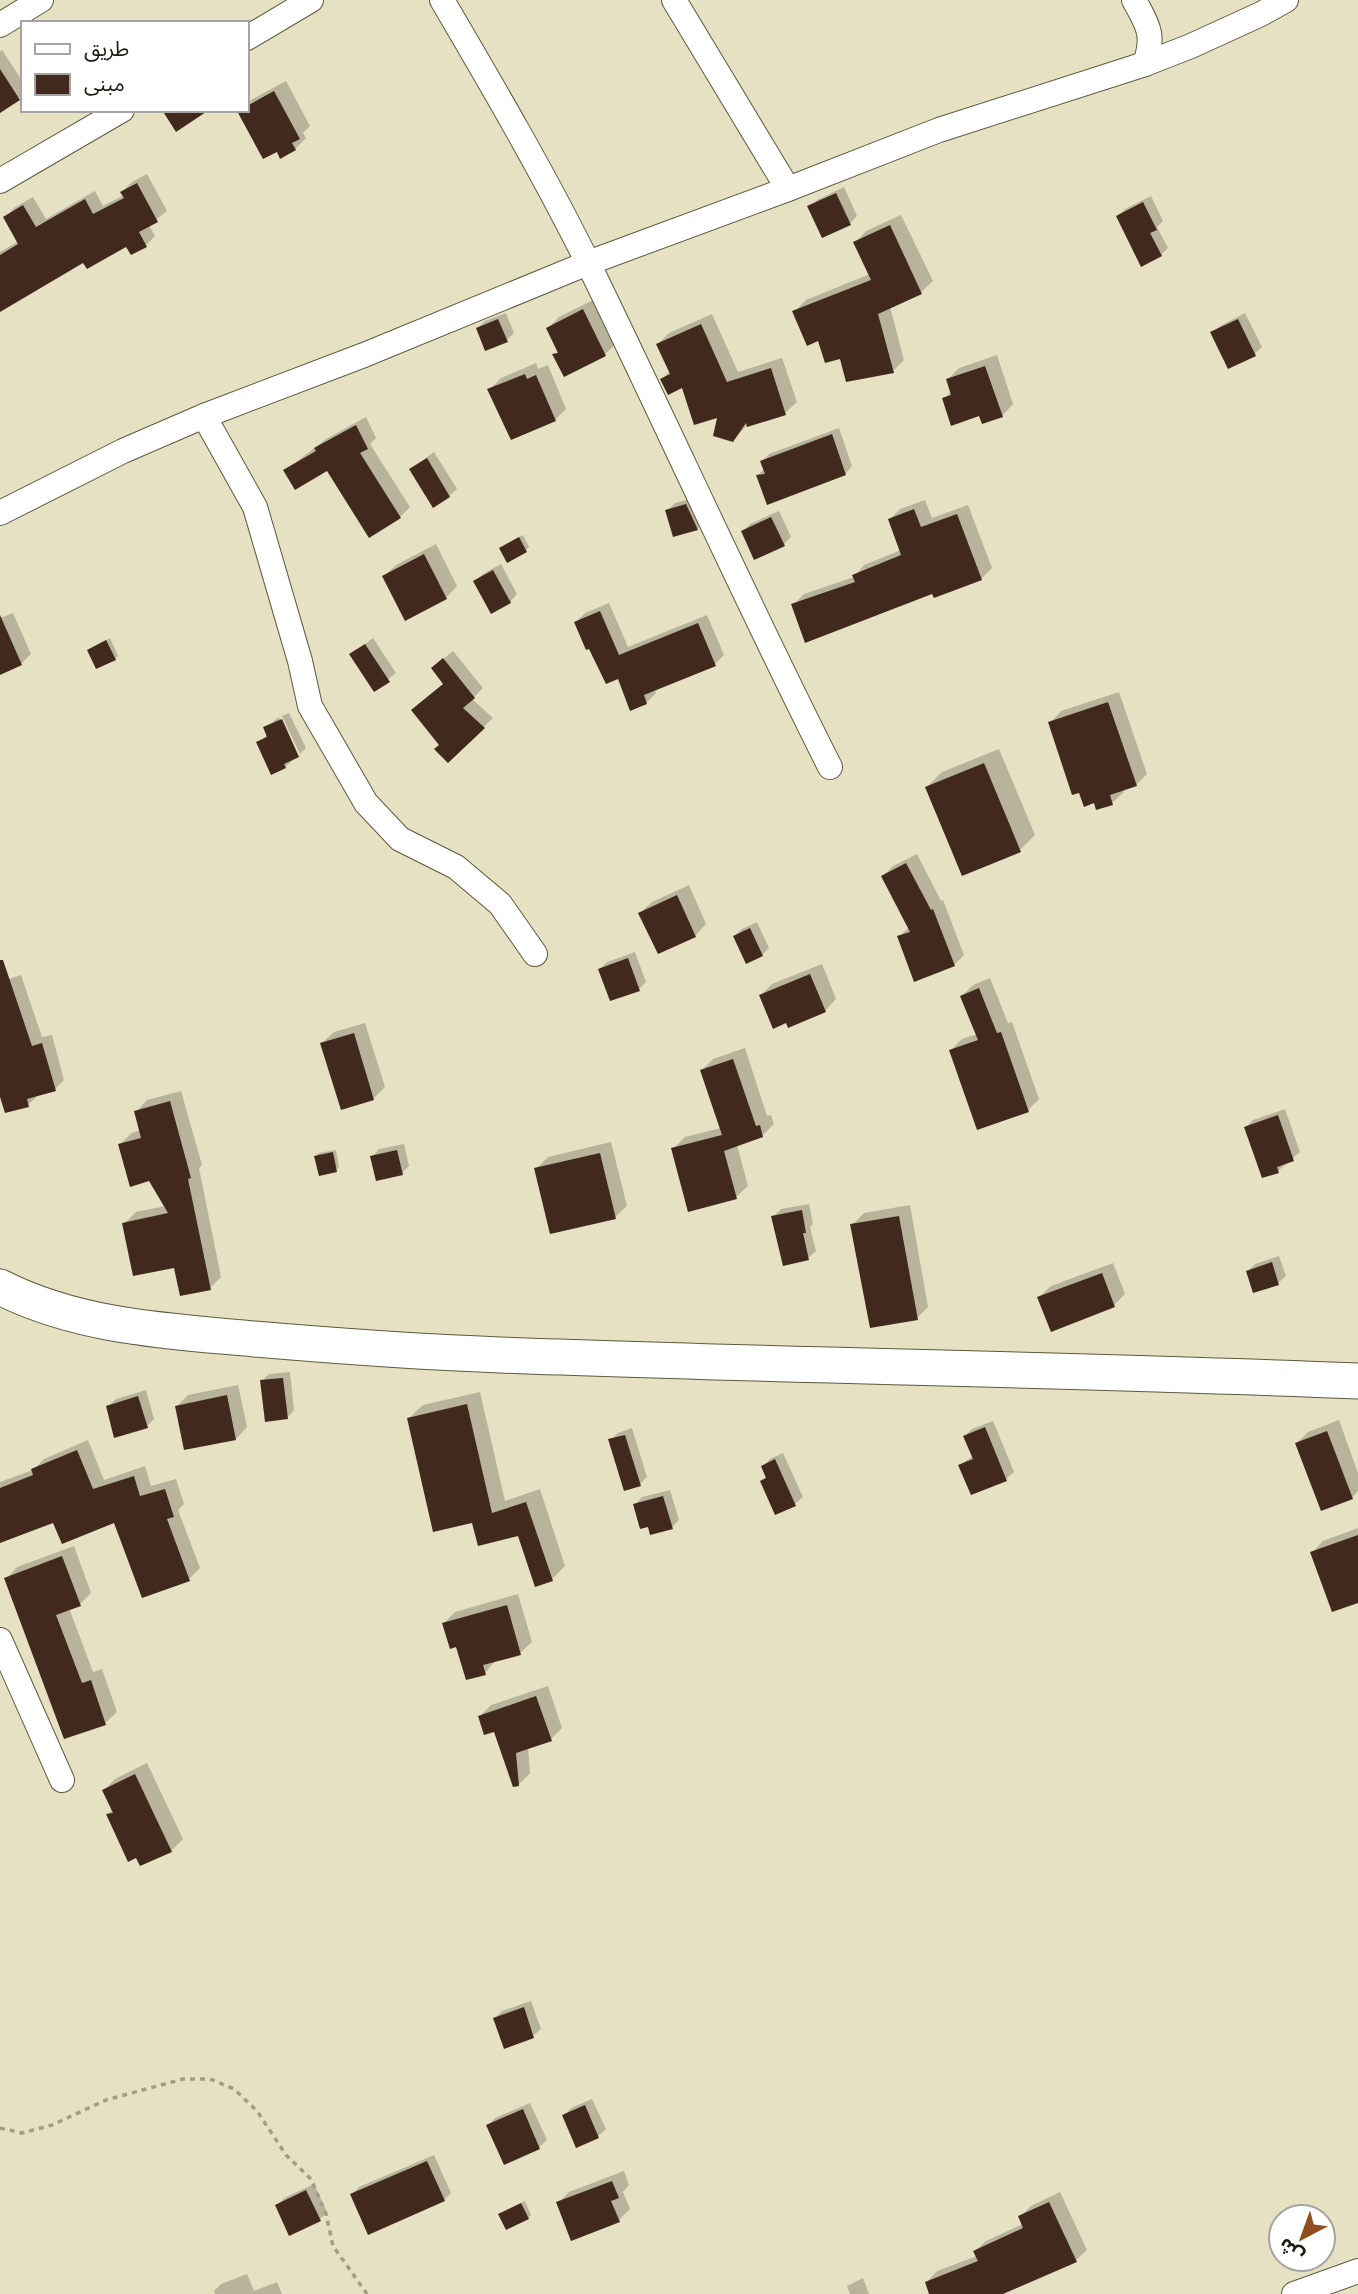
<svg xmlns="http://www.w3.org/2000/svg" width="1358" height="2294" viewBox="0 0 1358 2294" font-family="Overpass,'Noto Sans Arabic',sans-serif">
  <style>
    .shadow { fill: #0003 }
    .building { fill: #41291e }
    .lines { fill: none; stroke-linecap: round; stroke-linejoin: round }
    .street-casing { stroke: #5d593e; stroke-width: 26 }
    .secondary-casing { stroke: #5d593e; stroke-width: 37 }
    .path { stroke: #a19d86; stroke-width: 3.5; stroke-dasharray: 5 5; stroke-linecap: butt }
    .street { stroke: #fff; stroke-width: 24 }
    .secondary { stroke: #fff; stroke-width: 35 }
  </style>
  <rect width="100%" height="100%" fill="#e6e1c3"/>
  <!-- shadow -->
  <g class="shadow">
    <polygon points="2,50 23,82 23,95 0,111 0,51"/>
    <polygon points="286,81 310,126 303,133 306,138 295,149 239,111 247,110 247,104 251,100"/>
    <polygon points="147,174 167,211 149,225 155,236 146,245 127,244 84,260 0,302 0,252 19,241 5,218 14,208 33,197 46,219 95,191 103,206 124,195 122,192 132,182"/>
    <polygon points="844,187 857,216 850,223 810,207 817,200"/>
    <polygon points="1151,196 1163,221 1157,227 1168,248 1161,255 1118,216 1125,209"/>
    <polygon points="901,215 933,281 921,292 890,307 904,360 893,371 841,357 794,312 806,300 870,274 855,243 866,231"/>
    <polygon points="595,299 617,343 605,354 555,354 559,350 548,328 559,317"/>
    <polygon points="506,313 514,333 507,340 478,328 485,321"/>
    <polygon points="1245,313 1262,347 1255,354 1212,333 1220,326"/>
    <polygon points="712,314 738,372 782,358 797,402 785,413 746,426 733,440 720,415 683,386 662,379 670,371 658,344 669,333"/>
    <polygon points="997,355 1013,404 1002,416 980,414 944,399 952,391 948,379 959,368"/>
    <polygon points="536,363 538,369 548,365 566,409 555,420 489,390 501,378"/>
    <polygon points="366,417 376,438 370,444 410,507 400,517 370,536 328,469 286,470 326,439"/>
    <polygon points="839,428 852,466 845,474 758,475 765,468 762,461 769,454"/>
    <polygon points="434,452 457,489 449,496 411,469"/>
    <polygon points="694,498 705,521 698,528 674,535 667,511 675,503"/>
    <polygon points="925,500 932,518 968,505 992,568 981,579 933,592 793,605 804,594 854,577 864,565 901,550 890,519 900,509"/>
    <polygon points="779,511 791,537 784,544 743,531 750,524"/>
    <polygon points="523,535 529,547 526,550 504,545"/>
    <polygon points="436,544 457,586 446,598 384,576 396,565"/>
    <polygon points="501,564 517,594 510,602 475,581 483,574"/>
    <polygon points="609,603 628,647 707,615 724,655 715,664 654,689 656,693 646,703 619,677 576,622 585,613"/>
    <polygon points="13,613 31,654 21,664 0,673 0,618"/>
    <polygon points="110,638 118,656 115,659 89,650"/>
    <polygon points="373,638 396,673 374,690 351,655"/>
    <polygon points="453,651 483,688 472,699 493,718 448,761 441,744 445,683 442,660"/>
    <polygon points="1119,692 1147,774 1136,785 1123,789 1124,792 1112,803 1050,723 1061,711"/>
    <polygon points="289,713 306,748 300,754 282,716"/>
    <polygon points="279,717 296,755 299,755 285,767 258,743 268,734 265,728"/>
    <polygon points="999,749 1035,835 1020,850 927,787 942,772"/>
    <polygon points="917,854 941,901 943,900 964,955 954,965 899,937 909,927 883,876 893,866"/>
    <polygon points="689,885 706,924 695,936 640,913 652,902"/>
    <polygon points="757,922 769,948 762,955 735,936 742,929"/>
    <polygon points="635,952 646,982 639,989 600,969 607,962"/>
    <polygon points="822,964 836,999 825,1011 761,995 772,984"/>
    <polygon points="21,975 42,1037 52,1035 64,1080 55,1089 38,1095 28,1105 0,1091 0,982"/>
    <polygon points="990,978 1008,1023 1012,1022 1039,1099 1028,1110 951,1050 962,1039 977,1034 962,996 973,985"/>
    <polygon points="365,1023 385,1087 373,1099 322,1043 334,1032"/>
    <polygon points="745,1048 767,1116 771,1115 774,1124 762,1136 737,1145 748,1186 736,1197 673,1149 685,1137 721,1128 702,1070 713,1059"/>
    <polygon points="181,1091 202,1165 199,1168 221,1277 210,1288 175,1266 124,1224 136,1212 166,1206 150,1179 120,1144 132,1133 141,1130 136,1112 147,1100"/>
    <polygon points="1285,1109 1300,1152 1278,1171 1246,1127 1253,1120"/>
    <polygon points="611,1142 627,1206 615,1217 536,1169 548,1157"/>
    <polygon points="404,1144 409,1166 402,1173 372,1157 379,1149"/>
    <polygon points="336,1150 339,1167 336,1170 316,1156 319,1153"/>
    <polygon points="809,1204 813,1224 810,1227 816,1251 808,1258 773,1217 781,1209"/>
    <polygon points="910,1205 928,1307 917,1318 852,1225 864,1213"/>
    <polygon points="1279,1256 1286,1276 1278,1283 1248,1271 1255,1264"/>
    <polygon points="1113,1263 1125,1294 1114,1305 1039,1297 1051,1286"/>
    <polygon points="290,1372 294,1410 287,1418 262,1381 269,1374"/>
    <polygon points="238,1385 247,1427 236,1439 177,1406 188,1395"/>
    <polygon points="146,1390 154,1419 147,1426 108,1406 116,1399"/>
    <polygon points="480,1392 505,1501 540,1489 565,1566 552,1579 519,1534 473,1521 409,1418 423,1405"/>
    <polygon points="1339,1420 1358,1473 1358,1491 1352,1498 1297,1443 1308,1432"/>
    <polygon points="993,1421 1014,1472 1006,1479 971,1493 960,1465 973,1456 965,1436 972,1429"/>
    <polygon points="632,1428 647,1477 640,1484 610,1440 618,1433"/>
    <polygon points="88,1440 104,1480 145,1466 151,1486 176,1479 184,1504 178,1510 200,1568 189,1579 115,1520 54,1520 0,1541 0,1482 33,1470 44,1459"/>
    <polygon points="783,1453 803,1497 795,1504 776,1513 762,1481 767,1476 763,1467 770,1459"/>
    <polygon points="670,1490 679,1520 672,1527 635,1505 642,1497"/>
    <polygon points="1358,1528 1358,1601 1312,1553 1323,1541"/>
    <polygon points="74,1546 91,1593 80,1604 69,1608 93,1672 102,1669 117,1712 105,1723 6,1579 17,1567"/>
    <polygon points="518,1594 532,1642 520,1653 496,1660 485,1673 458,1645 444,1623 455,1612"/>
    <polygon points="548,1686 562,1728 551,1739 528,1747 530,1773 518,1785 495,1730 480,1716 491,1705"/>
    <polygon points="147,1763 183,1839 171,1851 108,1814 113,1809 104,1790 115,1779"/>
    <polygon points="531,2001 541,2029 533,2036 505,2046 495,2018 502,2011"/>
    <polygon points="592,2099 606,2129 598,2136 577,2146 564,2116 571,2108"/>
    <polygon points="530,2103 547,2140 539,2147 505,2163 488,2126 495,2118"/>
    <polygon points="434,2155 451,2193 444,2200 352,2194 359,2187"/>
    <polygon points="624,2171 629,2185 623,2192 630,2209 619,2220 558,2203 569,2192"/>
    <polygon points="314,2184 327,2212 320,2219 277,2206 284,2198"/>
    <polygon points="1060,2192 1087,2250 1076,2260 1000,2294 931,2294 927,2282 937,2271 977,2256 975,2251 986,2241 1023,2224 1020,2217 1031,2206"/>
    <polygon points="525,2201 531,2215 528,2218 500,2214"/>
    <polygon points="247,2274 254,2291 277,2282 282,2294 215,2294 214,2291 221,2284"/>
    <polygon points="863,2278 869,2294 850,2294 847,2286"/>
  </g>
  <!-- building -->
  <g class="building">
    <polygon points="0,69 20,100 0,113"/>
    <polygon points="274,91 300,139 292,143 296,150 280,159 277,152 263,159 237,111 247,110 247,106"/>
    <polygon points="162,110 209,110 176,132"/>
    <polygon points="137,183 158,222 139,232 147,247 131,255 126,247 87,269 83,263 0,312 0,255 18,244 3,217 23,205 36,227 85,199 93,214 124,198 120,192"/>
    <polygon points="836,193 851,225 822,238 807,206"/>
    <polygon points="1143,202 1157,230 1150,233 1162,256 1141,267 1116,216"/>
    <polygon points="890,225 922,294 878,314 894,373 846,382 840,359 825,363 818,341 807,346 792,311 871,280 853,242"/>
    <polygon points="583,309 606,356 564,377 552,354 558,353 546,328"/>
    <polygon points="498,319 508,342 485,351 476,328"/>
    <polygon points="1238,319 1256,356 1228,369 1210,332"/>
    <polygon points="701,324 727,382 771,368 786,415 747,427 746,423 733,442 713,436 717,418 694,425 682,388 668,395 660,379 670,374 656,344"/>
    <polygon points="985,366 1003,417 982,424 979,416 951,426 942,398 951,395 946,379"/>
    <polygon points="525,374 527,379 536,375 556,421 511,440 487,389"/>
    <polygon points="356,425 368,449 360,453 401,518 369,538 327,471 295,490 283,470 316,451 314,448"/>
    <polygon points="832,434 846,475 767,505 756,475 765,474 760,461"/>
    <polygon points="427,458 450,497 433,508 409,469"/>
    <polygon points="686,504 698,530 673,537 665,510"/>
    <polygon points="914,509 921,527 957,514 982,580 934,598 932,594 805,643 791,604 855,582 852,575 901,555 888,519"/>
    <polygon points="771,517 785,546 754,560 741,531"/>
    <polygon points="519,537 527,552 507,563 499,548"/>
    <polygon points="424,554 447,599 405,621 382,576"/>
    <polygon points="493,570 511,603 491,614 473,581"/>
    <polygon points="600,611 619,655 698,623 716,666 644,695 647,704 630,711 618,679 606,684 589,649 586,650 574,622"/>
    <polygon points="0,615 22,665 0,675"/>
    <polygon points="106,640 116,660 96,669 87,650"/>
    <polygon points="365,644 390,682 374,692 349,654"/>
    <polygon points="443,658 475,698 463,708 485,728 448,763 434,749 439,745 411,710 443,684 431,668"/>
    <polygon points="1108,702 1137,786 1110,795 1113,805 1096,810 1094,803 1084,807 1079,793 1072,795 1048,722"/>
    <polygon points="282,719 299,757 284,764 286,768 271,775 256,742 267,737 263,727"/>
    <polygon points="984,763 1021,852 962,876 925,787"/>
    <polygon points="906,863 931,910 933,909 955,966 914,982 897,936 910,932 881,876"/>
    <polygon points="677,895 696,937 658,954 638,913"/>
    <polygon points="750,928 763,956 746,964 733,936"/>
    <polygon points="628,958 640,991 610,1001 598,969"/>
    <polygon points="0,960 3,960 32,1046 42,1043 56,1091 27,1099 29,1107 5,1113 0,1097"/>
    <polygon points="810,974 826,1012 788,1028 786,1023 773,1029 759,995"/>
    <polygon points="979,988 997,1033 1001,1032 1029,1112 977,1130 949,1050 978,1040 960,996"/>
    <polygon points="354,1033 374,1100 341,1110 320,1043"/>
    <polygon points="733,1059 756,1126 760,1125 763,1137 724,1151 737,1199 688,1212 671,1148 722,1135 700,1070"/>
    <polygon points="170,1101 191,1178 188,1179 211,1290 180,1296 174,1268 133,1276 122,1223 168,1213 149,1181 130,1187 118,1144 141,1138 134,1111"/>
    <polygon points="1278,1115 1294,1161 1277,1167 1279,1173 1262,1178 1244,1127"/>
    <polygon points="397,1150 403,1175 376,1181 370,1156"/>
    <polygon points="333,1152 337,1172 319,1176 314,1156"/>
    <polygon points="600,1153 616,1219 550,1234 534,1168"/>
    <polygon points="802,1210 806,1233 803,1233 809,1260 783,1266 771,1216"/>
    <polygon points="899,1216 918,1320 870,1328 850,1224"/>
    <polygon points="1272,1262 1279,1285 1253,1293 1246,1271"/>
    <polygon points="1102,1273 1115,1307 1051,1332 1037,1297"/>
    <polygon points="283,1378 288,1419 265,1422 260,1380"/>
    <polygon points="227,1395 236,1440 184,1450 175,1406"/>
    <polygon points="138,1396 148,1428 114,1438 106,1406"/>
    <polygon points="467,1404 492,1513 526,1502 553,1581 535,1587 518,1536 478,1546 472,1523 433,1532 407,1418"/>
    <polygon points="985,1427 1007,1481 971,1495 958,1465 973,1459 963,1436"/>
    <polygon points="1327,1431 1353,1499 1321,1511 1295,1443"/>
    <polygon points="625,1435 641,1486 624,1491 608,1439"/>
    <polygon points="77,1450 93,1489 134,1476 140,1496 165,1489 174,1517 167,1519 190,1581 142,1598 114,1523 62,1544 53,1523 0,1543 0,1488 33,1475 31,1469"/>
    <polygon points="775,1459 796,1506 775,1515 760,1481 766,1478 761,1466"/>
    <polygon points="663,1496 673,1529 650,1535 648,1527 640,1529 633,1504"/>
    <polygon points="1358,1535 1358,1603 1332,1612 1310,1552"/>
    <polygon points="62,1556 81,1606 56,1615 82,1683 91,1680 106,1725 64,1739 4,1578"/>
    <polygon points="507,1605 521,1655 483,1665 486,1675 466,1680 456,1647 450,1649 442,1623"/>
    <polygon points="536,1696 552,1741 516,1753 519,1786 513,1787 494,1732 484,1735 478,1716"/>
    <polygon points="135,1774 172,1852 140,1866 136,1858 128,1862 106,1814 113,1813 102,1790"/>
    <polygon points="524,2007 534,2038 504,2049 493,2018"/>
    <polygon points="585,2105 599,2138 576,2148 562,2115"/>
    <polygon points="523,2109 540,2149 504,2165 486,2125"/>
    <polygon points="427,2161 445,2201 368,2235 350,2194"/>
    <polygon points="612,2181 619,2198 611,2201 620,2222 571,2241 556,2202"/>
    <polygon points="306,2190 321,2221 289,2236 275,2205"/>
    <polygon points="1049,2202 1077,2262 1003,2294 929,2294 925,2282 978,2261 973,2251 1023,2228 1018,2216"/>
    <polygon points="521,2203 529,2219 506,2230 498,2214"/>
  </g>
  <g class="lines">
    <defs>
      <g id="street">
        <path d="M442,0C493,87 544,174 589,265C670,431 746,601 830,767"/>
        <polyline points="674,0 788,189"/>
        <path d="M1134,0C1148,26 1155,34 1145,64"/>
        <polyline points="0,25 41,0"/>
        <polyline points="247,38 311,0"/>
        <polyline points="0,181 122,110"/>
        <polyline points="204,416 255,507 300,661 310,706 366,803 400,839 456,867 500,904 535,954"/>
        <polyline points="0,513 123,451 204,416 364,355 588,263 788,189 939,130 1145,64 1191,46 1261,14 1286,0"/>
        <polyline points="0,1640 62,1780"/>
        <polyline points="1294,2294 1358,2271"/>
      </g>
      <path id="secondary" d="M0,1287C79,1327 167,1331 254,1339C336,1346 418,1352 500,1355C786,1366 1072,1369 1358,1381"/>
    </defs>
    <!-- street casing -->
    <use href="#street" class="street-casing"/>
    <!-- secondary casing -->
    <use href="#secondary" class="secondary-casing"/>
    <!-- path -->
    <polyline class="path" points="0,2128 22,2133 52,2125 106,2100 183,2079 210,2079 234,2089 257,2111 286,2155 311,2179 326,2214 333,2246 367,2294"/>
    <!-- street -->
    <use href="#street" class="street"/>
    <!-- secondary -->
    <use href="#secondary" class="secondary"/>
  </g>
  <!-- legend -->
  <rect x="21" y="21" width="228" height="91" fill="#ffffff" stroke="#a5a4a0" stroke-width="2"/>
  <rect x="35" y="44" width="35" height="10" fill="#ffffff" stroke="#a5a4a0" stroke-width="2"/>
  <text x="84" y="56" font-size="21" fill="#1e1c11">طريق</text>
  <rect x="35" y="74" width="35" height="21" fill="#41291e" stroke="#a5a4a0" stroke-width="2"/>
  <text x="84" y="91" font-size="21" fill="#1e1c11">مبنى</text>
  <!-- north arrow -->
  <g transform="translate(1302 2238) rotate(221)"><circle r="33" fill="#ffffff" stroke="#a5a4a0" stroke-width="2"/>
  <path d="M0-5L12 26L0 18L-12 26Z" fill="#8f4e1b"/>
  <text y="-10" font-size="19" font-weight="bold" text-anchor="middle" fill="#1e1c11">ش</text>
  </g>
</svg>
